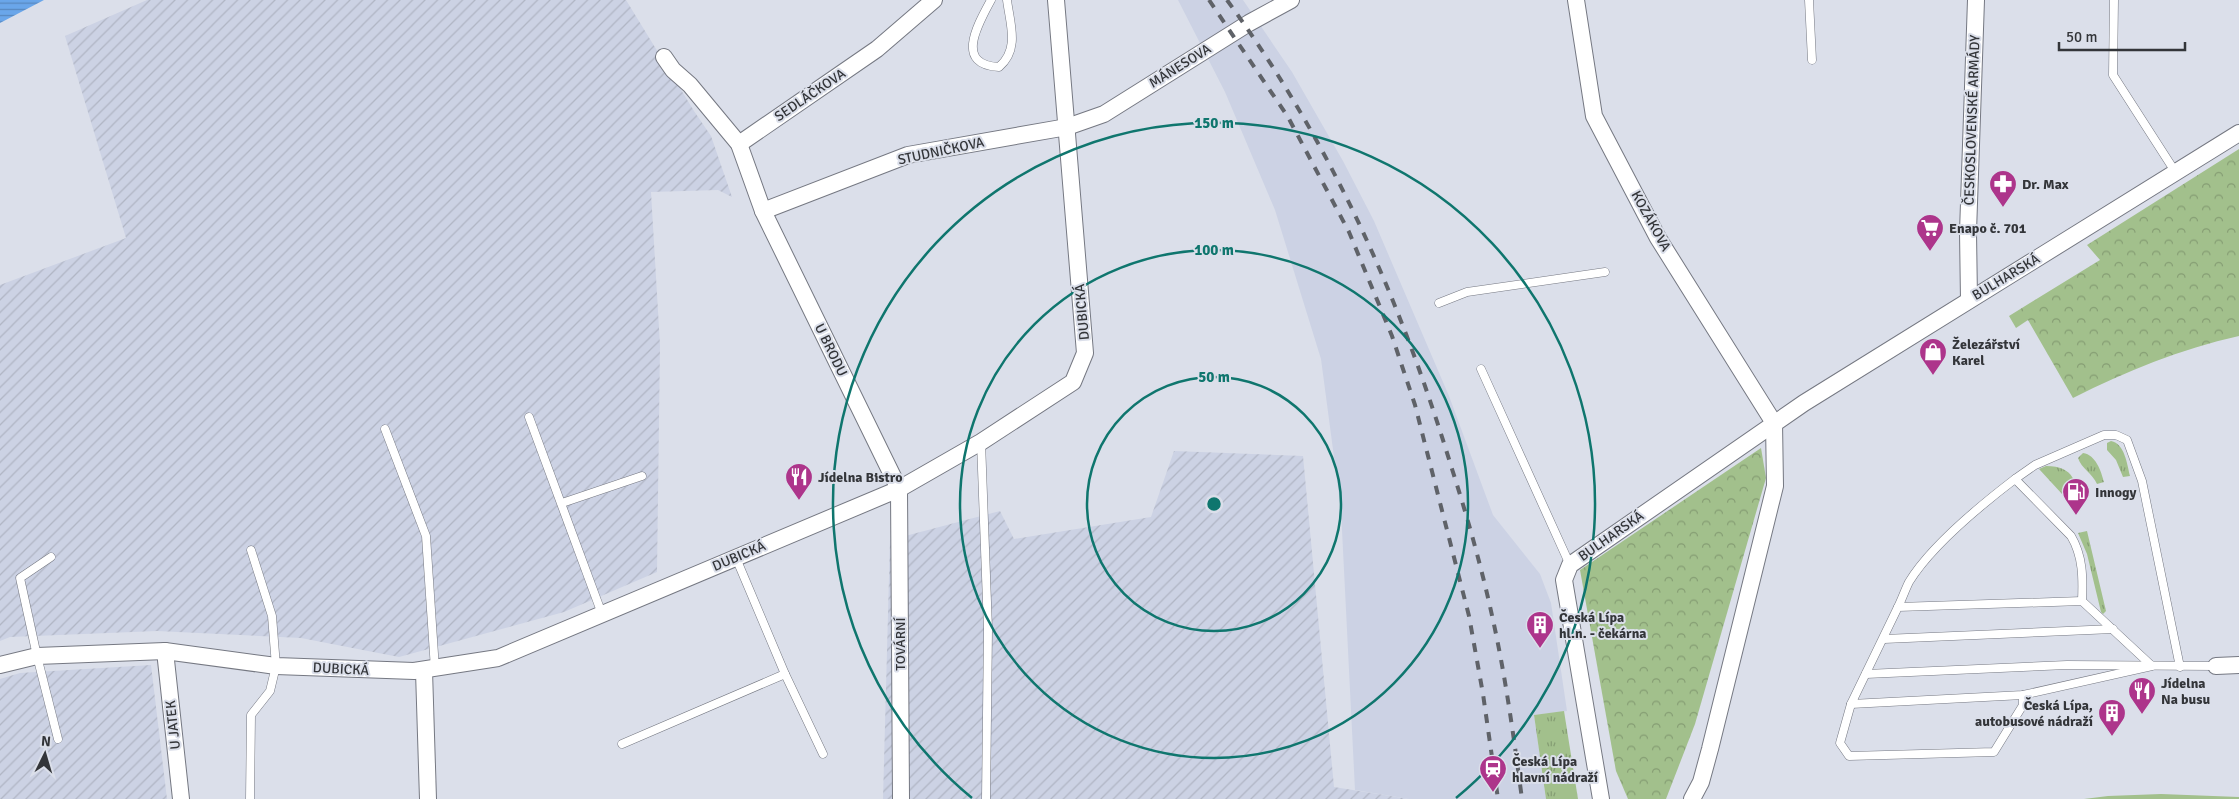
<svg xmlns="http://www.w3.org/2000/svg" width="2239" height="799" viewBox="0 0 2239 799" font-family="Signika,sans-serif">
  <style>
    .built { fill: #ccd2e4 }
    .industrial { fill: url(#industrial-furrows) }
    .grass { fill: url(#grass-tufts) }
    .forest { fill: url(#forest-crowns) }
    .garden { fill: #a2c08c }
    .water { fill: url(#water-rules) }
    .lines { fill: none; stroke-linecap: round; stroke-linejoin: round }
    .service-casing { stroke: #757882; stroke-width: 9 }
    .minor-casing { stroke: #757882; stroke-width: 18 }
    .service { stroke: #fff; stroke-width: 8 }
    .minor { stroke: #fff; stroke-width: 16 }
    .rail { stroke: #5f6268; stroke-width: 4; stroke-dasharray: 9 9; stroke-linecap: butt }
    .ring { fill: none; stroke: #0f766e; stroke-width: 2.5 }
    .labels { text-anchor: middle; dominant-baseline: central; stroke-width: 4; stroke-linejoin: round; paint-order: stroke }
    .street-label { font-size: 14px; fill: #333539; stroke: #dbdfea }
    .poi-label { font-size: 14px; font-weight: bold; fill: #333539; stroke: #dbdfea; text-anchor: start }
    .centre { fill: #0f766e; stroke: #dbdfea; stroke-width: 2.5 }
    .ring-label { font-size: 15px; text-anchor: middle; font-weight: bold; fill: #0f766e; stroke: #dbdfea; stroke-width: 4; stroke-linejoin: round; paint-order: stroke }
  </style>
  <defs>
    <pattern id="industrial-furrows" width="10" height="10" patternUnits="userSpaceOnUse" patternTransform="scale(1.25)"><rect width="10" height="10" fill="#ccd2e4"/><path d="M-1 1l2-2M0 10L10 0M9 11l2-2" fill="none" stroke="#b0b5c4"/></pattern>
    <pattern id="grass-tufts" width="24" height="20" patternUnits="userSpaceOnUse" patternTransform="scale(1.25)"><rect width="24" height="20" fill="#a2c08c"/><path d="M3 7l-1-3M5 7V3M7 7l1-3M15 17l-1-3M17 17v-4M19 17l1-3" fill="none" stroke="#859d73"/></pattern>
    <pattern id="forest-crowns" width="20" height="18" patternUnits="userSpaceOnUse" patternTransform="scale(1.25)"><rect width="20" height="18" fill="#a2c08c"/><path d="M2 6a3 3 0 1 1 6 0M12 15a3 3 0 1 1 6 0" fill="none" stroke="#859d73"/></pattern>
    <pattern id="water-rules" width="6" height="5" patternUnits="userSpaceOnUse" patternTransform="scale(1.25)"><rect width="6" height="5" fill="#6aa6ea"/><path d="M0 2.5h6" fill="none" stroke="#5888bf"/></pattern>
  </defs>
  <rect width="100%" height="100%" fill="#dbdfea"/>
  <!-- built -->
  <polygon class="built" points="1178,0 1243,0 1292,72 1343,161 1374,221 1449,396 1493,515 1540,574 1551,603 1567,711 1534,715 1546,799 1409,799 1355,790 1341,510 1321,359 1275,210 1225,92"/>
  <!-- industrial -->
  <g class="industrial">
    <polygon points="147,0 626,0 694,111 711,136 732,197 718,190 651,192 660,345 657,572 564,612 399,657 301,638 157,631 10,637 0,641 0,285 126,238 65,36"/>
    <polygon points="1174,451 1303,456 1334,787 1409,799 883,799 890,540 1000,511 1014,539 1151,517"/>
    <polygon points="151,665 167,799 0,799 0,679 20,673"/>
  </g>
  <!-- grass -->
  <g class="grass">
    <path d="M2111,441C2125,444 2127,464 2130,476L2123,477L2116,460L2107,450V443Z"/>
    <path d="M2083,453C2096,455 2101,471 2104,482L2097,484C2093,474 2081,468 2078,458Z"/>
    <path d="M2046,466C2075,466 2076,483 2081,506L2074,507L2039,469Z"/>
    <polygon points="2087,531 2106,611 2103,614 2101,612 2087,554 2078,533"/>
    <polygon points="1564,711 1578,799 1546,799 1534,715"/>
  </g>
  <!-- forest -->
  <g class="forest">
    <path d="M2239,149V336C2180,349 2127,371 2073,398L2028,320L2016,328L2009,316L2100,260L2087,245Z"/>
    <polygon points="1761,448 1766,478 1695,724 1666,799 1628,799 1616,771 1580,570"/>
  </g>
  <!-- garden -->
  <polygon class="garden" points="2161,794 2239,797 2239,799 2084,799 2108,796"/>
  <!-- water -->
  <polygon class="water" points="0,0 44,0 0,23"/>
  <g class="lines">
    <defs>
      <g id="service">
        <path d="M991,0C978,24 954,65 999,67C1020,49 1010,24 1007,0"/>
        <polyline points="1809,0 1812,60"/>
        <polyline points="2114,0 2113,75 2176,173"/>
        <polyline points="1439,303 1467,292 1605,272"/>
        <polyline points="1481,369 1570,565"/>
        <polyline points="529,417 602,614"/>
        <polyline points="385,429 426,536 435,669"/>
        <polyline points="981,442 988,629 986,799"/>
        <polyline points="562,503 642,476"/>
        <polyline points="51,557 20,578 37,656 58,739"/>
        <polyline points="736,558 785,674 823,754"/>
        <polygon points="2082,601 2152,666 2023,695 1851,704 1898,607"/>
        <path d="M2082,601C2083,578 2083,556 2071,536L2015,479L2035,465L2104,435H2116L2127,440L2142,481L2180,667"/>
        <path d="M1898,607C1902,599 1905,590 1909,582C1931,546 1981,505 2015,479"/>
        <polyline points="1884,639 2113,629"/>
        <polyline points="1866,674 2067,665 2216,666"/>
        <polyline points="1851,704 1840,743 1849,756 1994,752 2023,705 2023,695"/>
        <polyline points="622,744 785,674"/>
        <polyline points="250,799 251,715 270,691 276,666 272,616 251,550"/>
      </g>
      <g id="minor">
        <polyline points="1576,0 1594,116 1658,238 1774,423"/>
        <polyline points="664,57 673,70 690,85 739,144 763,211 899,489 901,799"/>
        <polyline points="739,144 877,49 934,0"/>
        <polyline points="763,211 908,155 1067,127 1104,114 1249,23 1291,0"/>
        <polyline points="1969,300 1968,232 1976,0"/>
        <polyline points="165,651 181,799"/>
        <polyline points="0,665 37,656 165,651 276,666 414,671 498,658 899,489 981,442 1073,382 1085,353 1056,0"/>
        <polyline points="2216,666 2239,665"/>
        <polyline points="424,671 428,799"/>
        <polyline points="1601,799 1564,580 1570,565 1804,403 2239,133"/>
        <polyline points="1692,799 1701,782 1710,749 1775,486 1774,423"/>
      </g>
    </defs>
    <!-- service casing -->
    <use href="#service" class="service-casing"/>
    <!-- minor casing -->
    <use href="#minor" class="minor-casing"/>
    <!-- service -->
    <use href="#service" class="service"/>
    <!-- minor -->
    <use href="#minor" class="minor"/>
    <!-- rail -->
    <g class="rail">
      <polyline points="1209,0 1288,117 1349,232 1392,336 1415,405 1469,616 1483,694 1498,799"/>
      <path d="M1227,0C1333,146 1400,298 1452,469C1468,519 1482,569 1493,620C1506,679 1514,739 1522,799"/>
    </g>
  </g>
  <!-- distance rings -->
  <g class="ring">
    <circle cx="1214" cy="504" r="127"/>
    <circle cx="1214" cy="504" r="254"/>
    <path d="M972 798A381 381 0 1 1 1456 798"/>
  </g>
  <!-- icons -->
  <defs>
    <symbol id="pharmacy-pin" viewBox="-11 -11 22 30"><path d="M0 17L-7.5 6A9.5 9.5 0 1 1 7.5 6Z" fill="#ad358b" stroke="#dbdfea"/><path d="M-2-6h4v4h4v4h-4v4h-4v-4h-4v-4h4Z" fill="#fff"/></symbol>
    <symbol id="supermarket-pin" viewBox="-11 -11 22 30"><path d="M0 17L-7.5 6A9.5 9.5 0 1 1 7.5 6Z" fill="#ad358b" stroke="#dbdfea"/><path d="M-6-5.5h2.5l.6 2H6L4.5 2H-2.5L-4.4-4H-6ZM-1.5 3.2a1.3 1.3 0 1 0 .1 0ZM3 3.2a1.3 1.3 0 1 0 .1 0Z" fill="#fff"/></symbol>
    <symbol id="shop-pin" viewBox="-11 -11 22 30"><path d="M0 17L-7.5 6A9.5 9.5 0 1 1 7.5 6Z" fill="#ad358b" stroke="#dbdfea"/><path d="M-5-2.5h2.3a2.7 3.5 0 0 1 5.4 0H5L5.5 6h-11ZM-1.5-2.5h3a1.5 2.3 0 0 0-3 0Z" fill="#fff"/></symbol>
    <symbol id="restaurant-pin" viewBox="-11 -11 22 30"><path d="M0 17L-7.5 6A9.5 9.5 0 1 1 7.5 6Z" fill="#ad358b" stroke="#dbdfea"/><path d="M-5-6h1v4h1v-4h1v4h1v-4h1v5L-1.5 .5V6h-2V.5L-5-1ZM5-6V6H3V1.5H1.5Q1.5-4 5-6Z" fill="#fff"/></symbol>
    <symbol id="fuel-pin" viewBox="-11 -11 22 30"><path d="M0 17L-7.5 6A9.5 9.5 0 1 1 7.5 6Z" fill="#ad358b" stroke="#dbdfea"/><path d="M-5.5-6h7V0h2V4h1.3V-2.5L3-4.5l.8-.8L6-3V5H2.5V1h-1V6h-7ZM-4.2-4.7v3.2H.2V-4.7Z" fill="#fff"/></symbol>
    <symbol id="building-pin" viewBox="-11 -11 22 30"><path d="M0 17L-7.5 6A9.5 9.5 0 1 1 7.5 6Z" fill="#ad358b" stroke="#dbdfea"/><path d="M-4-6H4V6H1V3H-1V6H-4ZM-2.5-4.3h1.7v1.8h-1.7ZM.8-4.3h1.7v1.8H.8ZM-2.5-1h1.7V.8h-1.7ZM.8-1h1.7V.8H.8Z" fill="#fff"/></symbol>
    <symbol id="station-pin" viewBox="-11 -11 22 30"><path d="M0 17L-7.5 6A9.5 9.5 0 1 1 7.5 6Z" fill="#ad358b" stroke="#dbdfea"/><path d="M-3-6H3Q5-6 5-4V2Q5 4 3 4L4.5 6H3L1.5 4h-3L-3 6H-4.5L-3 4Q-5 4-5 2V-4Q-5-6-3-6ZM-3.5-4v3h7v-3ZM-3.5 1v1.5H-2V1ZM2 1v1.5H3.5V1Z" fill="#fff"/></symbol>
  </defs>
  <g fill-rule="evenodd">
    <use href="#pharmacy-pin" x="1987" y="168" width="32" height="43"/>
    <use href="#supermarket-pin" x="1914" y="212" width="32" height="43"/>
    <use href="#shop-pin" x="1917" y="336" width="32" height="43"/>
    <use href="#restaurant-pin" x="783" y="461" width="32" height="43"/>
    <use href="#fuel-pin" x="2060" y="476" width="32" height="43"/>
    <use href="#building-pin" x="1524" y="609" width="32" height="43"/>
    <use href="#restaurant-pin" x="2126" y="675" width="32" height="43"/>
    <use href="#building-pin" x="2096" y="697" width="32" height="43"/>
    <use href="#station-pin" x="1477" y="753" width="32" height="43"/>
  </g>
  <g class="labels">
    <!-- street labels -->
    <g class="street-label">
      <text transform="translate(1180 66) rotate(-32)">MÁNESOVA</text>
      <text transform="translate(810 95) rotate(-34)">SEDLÁČKOVA</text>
      <text transform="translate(1972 120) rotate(-88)">ČESKOSLOVENSKÉ ARMÁDY</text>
      <text transform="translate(941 151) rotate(-12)">STUDNIČKOVA</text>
      <text transform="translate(1651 221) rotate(61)">KOZÁKOVA</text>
      <text transform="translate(2006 277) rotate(-31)">BULHARSKÁ</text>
      <text transform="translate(1082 312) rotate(-95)">DUBICKÁ</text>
      <text transform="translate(831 350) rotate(64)">U BRODU</text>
      <text transform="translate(1611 536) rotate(-35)">BULHARSKÁ</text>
      <text transform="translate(739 556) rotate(-23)">DUBICKÁ</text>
      <text transform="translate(900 644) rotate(-90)">TOVÁRNÍ</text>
      <text transform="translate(341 669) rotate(3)">DUBICKÁ</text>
      <text transform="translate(173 725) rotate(-96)">U JATEK</text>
    </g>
    <!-- poi labels -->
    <g class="poi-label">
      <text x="2022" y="184">Dr. Max</text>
      <text x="1949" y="228">Enapo č. 701</text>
      <text x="1952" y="344">Železářství<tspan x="1952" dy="16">Karel</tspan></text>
      <text x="818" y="477">Jídelna Bistro</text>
      <text x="2095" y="492">Innogy</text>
      <text x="1559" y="617">Česká Lípa<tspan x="1559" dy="16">hl.n. - čekárna</tspan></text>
      <text x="2161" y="683">Jídelna<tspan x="2161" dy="16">Na busu</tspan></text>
      <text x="2093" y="705" text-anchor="end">Česká Lípa,<tspan x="2093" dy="16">autobusové nádraží</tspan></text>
      <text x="1512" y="761">Česká Lípa<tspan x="1512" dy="16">hlavní nádraží</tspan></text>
    </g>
  </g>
  <circle cx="1214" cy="504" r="8" class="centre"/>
  <g class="ring-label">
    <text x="1214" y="128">150 m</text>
    <text x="1214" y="255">100 m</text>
    <text x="1214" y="382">50 m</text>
  </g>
  <!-- north arrow -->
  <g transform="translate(45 754) rotate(5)" stroke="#dbdfea" stroke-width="4" paint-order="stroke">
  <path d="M0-4L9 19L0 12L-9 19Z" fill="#333539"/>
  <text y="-8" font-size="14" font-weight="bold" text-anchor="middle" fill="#333539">N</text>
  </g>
  <!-- scale -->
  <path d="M2059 42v8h126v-8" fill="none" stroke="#333539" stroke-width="2.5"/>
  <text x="2066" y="42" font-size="15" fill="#333539" stroke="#dbdfea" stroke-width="4" paint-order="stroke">50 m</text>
</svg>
